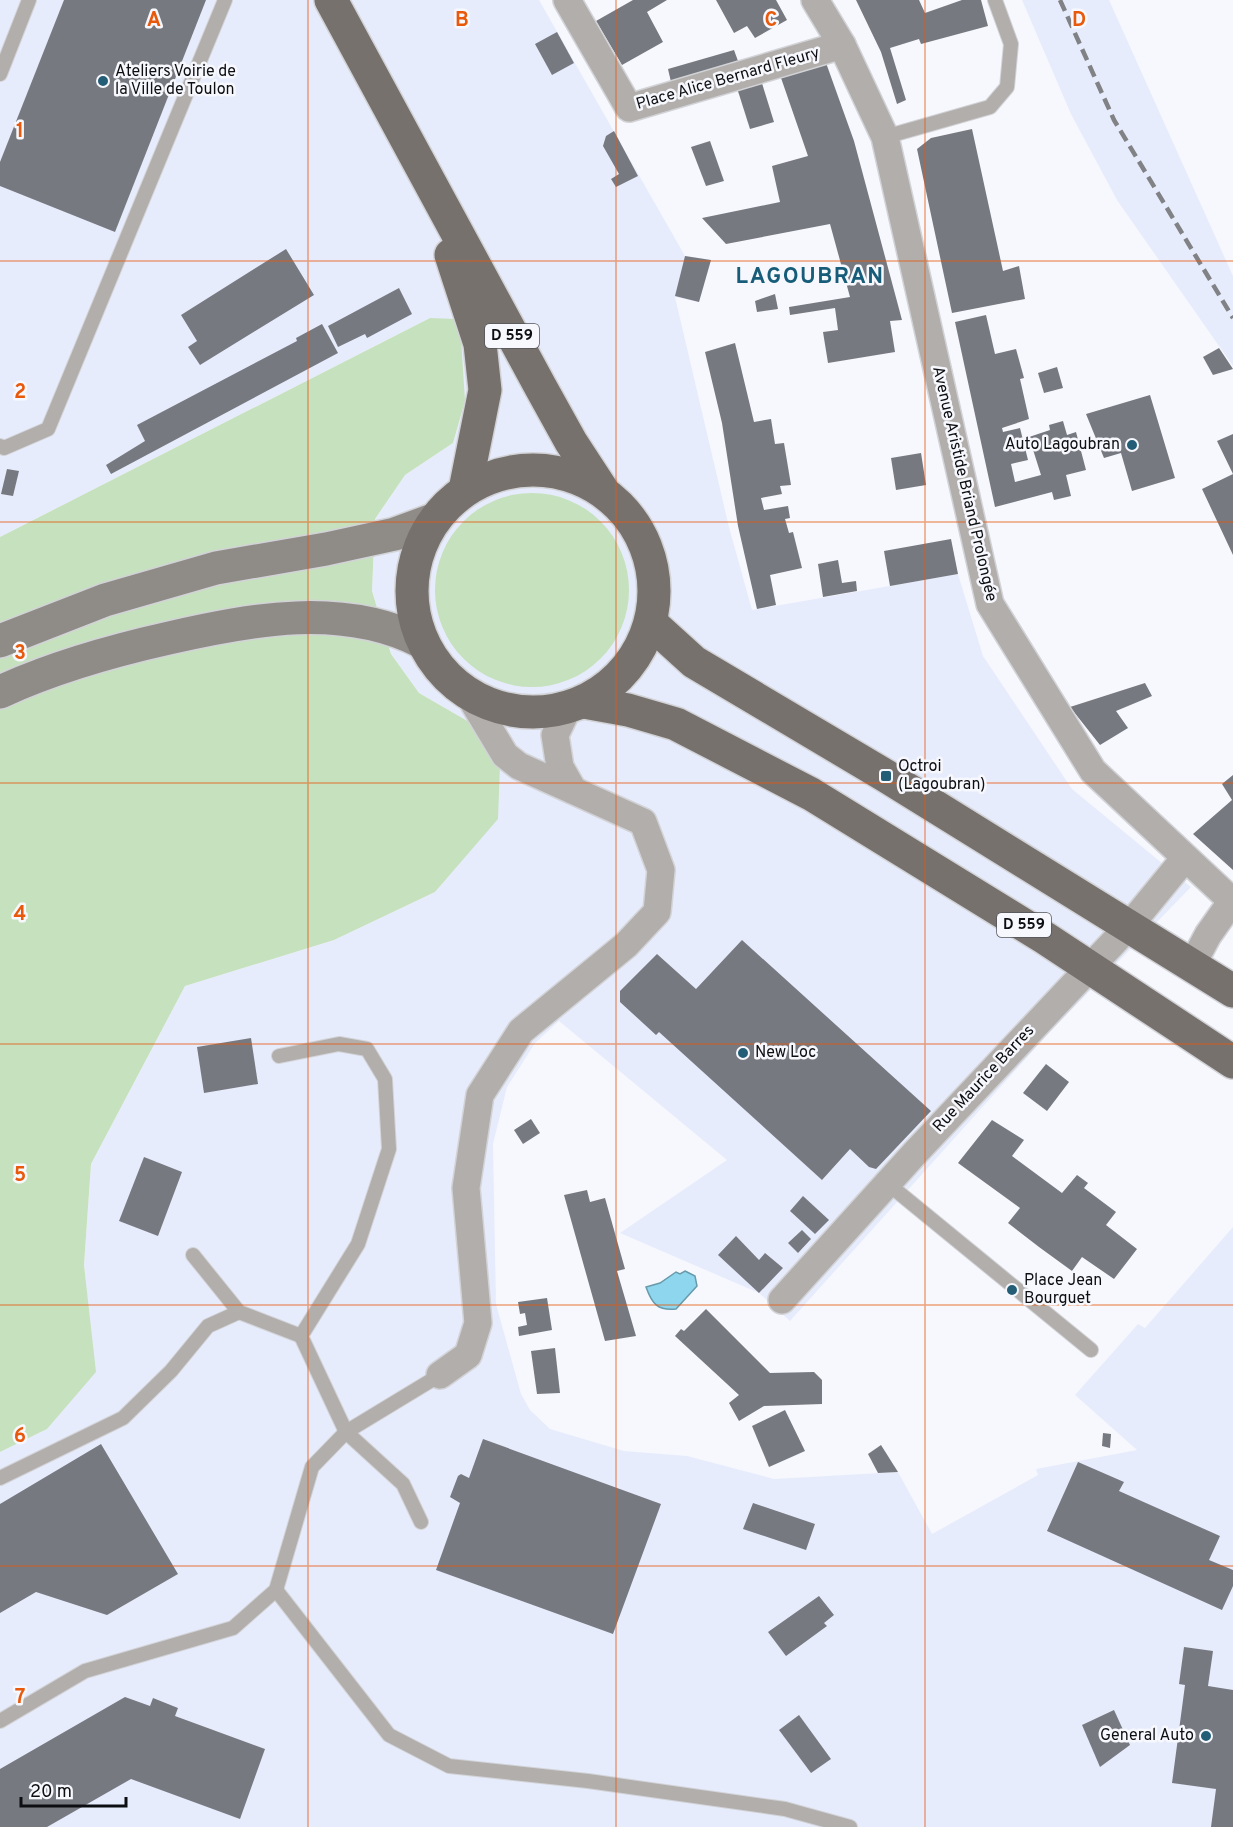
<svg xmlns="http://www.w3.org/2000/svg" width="1233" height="1827" viewBox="0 0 1233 1827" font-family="Overpass,sans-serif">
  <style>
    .built { fill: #e7ecfc }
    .green { fill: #c6e1bd }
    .water { fill: #8ed6ed; stroke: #679aab; stroke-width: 1.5 }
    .building { fill: #777980 }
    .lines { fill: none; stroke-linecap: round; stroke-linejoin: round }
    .lane-casing { stroke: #d2d3d7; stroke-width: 16 }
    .street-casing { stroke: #d2d3d7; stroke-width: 30 }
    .secondary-casing { stroke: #d2d3d7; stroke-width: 36 }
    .primary-casing { stroke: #d2d3d7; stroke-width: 36 }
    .lane { stroke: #b2aeac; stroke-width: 14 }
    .street { stroke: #b2aeac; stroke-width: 27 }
    .secondary { stroke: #8f8b87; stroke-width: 33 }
    .primary { stroke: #77716d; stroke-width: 33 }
    .rail { stroke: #818286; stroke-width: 4.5; stroke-dasharray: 12 6; stroke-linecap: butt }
    .grid { fill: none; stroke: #e8590c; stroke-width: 1.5; stroke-opacity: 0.55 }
    .poi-dot { fill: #235d76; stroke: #f7f8fd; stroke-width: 2 }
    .labels { text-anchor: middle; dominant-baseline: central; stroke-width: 5; stroke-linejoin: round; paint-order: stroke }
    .shield { fill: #f7f8fd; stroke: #535458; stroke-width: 1.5 }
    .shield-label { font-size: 15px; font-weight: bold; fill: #0d0e11 }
    .poi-label { font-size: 16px; fill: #0d0e11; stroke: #f7f8fd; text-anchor: start }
    .street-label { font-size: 16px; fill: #0d0e11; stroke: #f7f8fd }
    .district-label { font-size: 22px; font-weight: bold; letter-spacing: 1.5px; fill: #175d79; stroke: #f7f8fd }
    .grid-label { font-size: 20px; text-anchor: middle; font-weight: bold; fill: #e8590c; stroke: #f7f8fd; stroke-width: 5; stroke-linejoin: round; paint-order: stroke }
  </style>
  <rect width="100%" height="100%" fill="#f7f8fd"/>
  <!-- built -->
  <g class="built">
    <polygon points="0,0 539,0 685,256 711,260 699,302 675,297 729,527 752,610 958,574 983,656 1072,789 1191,887 1049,1033 790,1321 759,1293 620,1233 727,1160 559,1021 535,1043 507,1087 493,1144 496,1304 521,1394 530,1410 550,1429 624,1451 687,1456 774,1479 898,1472 932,1534 1038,1475 1036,1469 1137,1450 1075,1395 1138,1324 1145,1328 1233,1227 1233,1827 0,1827 0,1452 47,1429 95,1372 84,1265 91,1164 185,986 334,940 435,892 497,819 483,730 419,693 391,654 372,591 375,519 405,475 453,443 465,401 430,318 0,537"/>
    <polygon points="1022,0 1109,0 1233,276 1233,366 1117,200 1071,114"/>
  </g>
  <!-- green -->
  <g class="green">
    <polygon points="430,318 455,319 461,338 465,401 453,443 405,475 375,519 372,591 391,654 419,693 483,730 500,765 498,819 435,892 334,940 185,986 91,1164 84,1265 96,1372 47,1429 0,1452 0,537"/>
    <circle cx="532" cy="590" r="97"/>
  </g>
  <!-- water -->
  <path class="water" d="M685,1271L695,1276L697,1286L676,1309C658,1311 652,1304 646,1287L660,1283L676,1272L680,1274Z"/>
  <!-- building -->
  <g class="building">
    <polygon points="64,0 206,0 115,232 0,186 0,162"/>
    <polygon points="633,0 667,0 647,12 663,42 622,65 596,21"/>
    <polygon points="716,0 776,0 787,20 755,38 747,26 734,33"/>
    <polygon points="856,0 919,0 925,13 962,0 981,0 988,26 921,44 919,39 890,48 906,100 897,104 881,52"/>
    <polygon points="557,32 574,63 552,75 535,44"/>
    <polygon points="734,50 738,61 671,82 668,69"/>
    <polygon points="825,60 854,141 902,320 890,321 895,352 828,363 823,332 838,330 835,308 790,315 789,307 850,297 830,224 726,244 702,218 780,202 772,166 808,156 780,75"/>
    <polygon points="761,80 774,122 750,129 737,88"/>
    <polygon points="972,129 1003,271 1019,266 1025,299 952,313 917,149 931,138"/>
    <polygon points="614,131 638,176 616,187 611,179 619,174 603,146 606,136"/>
    <polygon points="710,141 724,181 706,186 691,147"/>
    <polygon points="286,249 314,295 200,365 188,347 197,341 181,315"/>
    <polygon points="685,256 711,260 699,302 675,296"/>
    <polygon points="399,288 412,314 367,338 365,334 338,347 328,326"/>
    <polygon points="775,294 778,309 757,312 755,301"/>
    <polygon points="986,315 995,354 1016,349 1024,378 1020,379 1029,419 1002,428 1003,432 1020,428 1028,460 1011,464 1015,482 1041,475 1029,437 1050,430 1049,425 1063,421 1067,435 1076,432 1086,470 1066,475 1071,496 1054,500 1052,492 995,507 955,322"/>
    <polygon points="322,324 338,353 111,474 106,465 145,441 137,425 297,341 296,338"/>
    <polygon points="735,343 754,422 771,419 775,444 784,443 791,485 780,486 782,494 761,498 764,510 788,506 790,518 785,519 789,533 793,532 802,568 770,575 776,605 757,609 738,526 722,423 705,352"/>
    <polygon points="1219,348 1233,369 1213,375 1203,357"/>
    <polygon points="1057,367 1063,388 1044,393 1038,373"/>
    <polygon points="1150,395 1175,478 1132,491 1121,453 1104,458 1086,414"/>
    <polygon points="1233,434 1233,555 1202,489 1233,474 1217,441"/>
    <polygon points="921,453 926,485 896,490 891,458"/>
    <polygon points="7,469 19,471 13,496 1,494"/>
    <polygon points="951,539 958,574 890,586 884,551"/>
    <polygon points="838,560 842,583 856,581 857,591 823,597 818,564"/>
    <polygon points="1145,683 1152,696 1116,711 1128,728 1100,745 1070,707"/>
    <polygon points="1233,775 1233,870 1193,834 1232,800 1222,784"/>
    <polygon points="742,940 931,1111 876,1169 869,1167 850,1149 822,1180 659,1032 656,1035 620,1002 620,991 657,954 696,989"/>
    <polygon points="251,1038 258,1084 204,1093 197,1047"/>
    <polygon points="1046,1064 1069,1082 1047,1111 1023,1093"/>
    <polygon points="531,1119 540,1133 523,1144 514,1130"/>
    <polygon points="992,1120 1024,1140 1012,1156 1062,1193 1077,1175 1088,1183 1084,1188 1116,1212 1106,1225 1137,1249 1114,1279 1082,1257 1072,1271 1039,1247 1008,1223 1020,1208 958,1163"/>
    <polygon points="144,1157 182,1172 158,1236 119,1221"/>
    <polygon points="587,1190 590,1202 605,1198 625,1269 617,1271 636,1336 605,1341 564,1195"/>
    <polygon points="803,1196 829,1220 815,1234 790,1211"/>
    <polygon points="802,1230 811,1239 798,1253 788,1243"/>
    <polygon points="736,1236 759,1260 765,1253 783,1268 759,1293 718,1255"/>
    <polygon points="547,1298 552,1330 519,1336 518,1327 527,1325 525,1313 520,1314 518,1302"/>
    <polygon points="706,1309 770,1373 814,1372 822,1380 822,1404 764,1406 739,1421 729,1403 739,1395 675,1336 681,1329 684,1331"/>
    <polygon points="555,1348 560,1393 537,1394 531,1351"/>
    <polygon points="785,1410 805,1451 769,1467 752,1426"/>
    <polygon points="1103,1433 1111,1434 1110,1448 1102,1446"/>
    <polygon points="483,1439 661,1504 613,1634 436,1570 460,1503 450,1497 458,1476 461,1474 469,1478"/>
    <polygon points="101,1444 178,1574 107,1615 36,1592 0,1613 0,1504"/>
    <polygon points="881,1445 898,1472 878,1473 868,1454"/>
    <polygon points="1078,1462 1124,1482 1119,1491 1220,1536 1209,1560 1233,1570 1233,1586 1222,1610 1047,1531"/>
    <polygon points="753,1503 815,1524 806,1550 743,1529"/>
    <polygon points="819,1596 834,1615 824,1623 827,1626 786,1656 768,1632"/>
    <polygon points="1184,1647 1213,1651 1208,1686 1233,1690 1233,1827 1211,1827 1216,1789 1172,1783 1185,1685 1179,1684"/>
    <polygon points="125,1697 150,1706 153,1698 178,1708 175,1716 265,1749 240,1819 131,1779 47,1827 0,1827 0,1769"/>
    <polygon points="1114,1710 1130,1745 1100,1767 1082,1725"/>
    <polygon points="799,1715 831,1759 811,1773 779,1730"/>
  </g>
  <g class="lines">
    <defs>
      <g id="lane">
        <polyline points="0,74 29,0"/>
        <polyline points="885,137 990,107 1007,87 1011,44 995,0"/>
        <polyline points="0,446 4,448 48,429 225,0"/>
        <polyline points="279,1056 339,1044 367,1049 385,1079 389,1149 358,1244 301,1336 346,1432 403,1484 421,1522"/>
        <polyline points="887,1183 1091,1350"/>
        <polyline points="193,1255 239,1312 301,1336"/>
        <polyline points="0,1478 123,1418 171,1371 208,1326 239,1312"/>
        <polyline points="276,1590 389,1735 449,1766 588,1781 785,1809 850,1827"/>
        <polyline points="0,1721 85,1671 233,1628 276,1590 312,1467 346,1432 440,1375"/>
      </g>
      <g id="street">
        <polyline points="567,0 629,108 842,45"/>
        <polyline points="815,0 842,45 885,137 990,604 1093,771 1233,902"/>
        <polyline points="568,708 555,735 560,767 573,790"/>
        <polyline points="1192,965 1208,935 1232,901"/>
        <polyline points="782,1300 915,1153 1130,925 1185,858"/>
        <polyline points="440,1375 468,1355 478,1323 466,1188 480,1095 521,1031 626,945 657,912 661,870 643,822 519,766 505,755 469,695"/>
      </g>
      <g id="secondary">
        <polyline points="0,641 105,600 216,568 326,549 395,534 433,520"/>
        <path d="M0,692C54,667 111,651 169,638C252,619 343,602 422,642"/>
      </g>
      <g id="primary">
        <polyline points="331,0 540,386 571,442 603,491"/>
        <polyline points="451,255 480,344 485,390 465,490"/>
        <circle cx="533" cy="591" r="121"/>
        <polyline points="651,623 694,662 886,776 1233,991"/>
        <polyline points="584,702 628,710 676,724 811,794 1045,938 1233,1062"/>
      </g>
    </defs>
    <!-- lane casing -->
    <use href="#lane" class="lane-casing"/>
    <!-- street casing -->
    <use href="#street" class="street-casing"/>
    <!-- secondary casing -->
    <use href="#secondary" class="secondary-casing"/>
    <!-- primary casing -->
    <use href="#primary" class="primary-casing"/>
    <!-- lane -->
    <use href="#lane" class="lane"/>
    <!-- street -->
    <use href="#street" class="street"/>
    <!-- secondary -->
    <use href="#secondary" class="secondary"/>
    <!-- primary -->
    <use href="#primary" class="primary"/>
    <!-- rail -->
    <polyline class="rail" points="1060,0 1114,120 1233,318"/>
  </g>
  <!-- grid -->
  <path class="grid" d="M308,0V1827M616,0V1827M925,0V1827M0,261H1233M0,522H1233M0,783H1233M0,1044H1233M0,1305H1233M0,1566H1233"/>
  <!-- markers -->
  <g class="poi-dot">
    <circle cx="103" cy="81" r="6"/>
    <circle cx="1132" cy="445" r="6"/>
    <rect x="880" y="770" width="12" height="12" rx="3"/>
    <circle cx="743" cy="1053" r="6"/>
    <circle cx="1012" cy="1290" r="6"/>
    <circle cx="1206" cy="1736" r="6"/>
  </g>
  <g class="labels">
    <!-- shield labels -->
    <g class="shield">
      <rect x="485" y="324" width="54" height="24" rx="4.5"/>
      <rect x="997" y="913" width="54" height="24" rx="4.5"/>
    </g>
    <g class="shield-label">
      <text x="512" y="336">D 559</text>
      <text x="1024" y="925">D 559</text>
    </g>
    <!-- poi labels -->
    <g class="poi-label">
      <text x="115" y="72">Ateliers Voirie de<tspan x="115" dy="18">la Ville de Toulon</tspan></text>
      <text x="1120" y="445" text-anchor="end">Auto Lagoubran</text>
      <text x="898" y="767">Octroi<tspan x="898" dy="18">(Lagoubran)</tspan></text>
      <text x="755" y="1053">New Loc</text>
      <text x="1024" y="1281">Place Jean<tspan x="1024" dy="18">Bourguet</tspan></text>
      <text x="1194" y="1736" text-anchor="end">General Auto</text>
    </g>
    <!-- street labels -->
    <g class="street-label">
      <text transform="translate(728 79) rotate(-16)">Place Alice Bernard Fleury</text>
      <text transform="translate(964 484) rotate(77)">Avenue Aristide Briand Prolongée</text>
      <text transform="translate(984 1079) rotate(-47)">Rue Maurice Barres</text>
    </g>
    <!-- district labels -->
    <g class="district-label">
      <text x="810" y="277">LAGOUBRAN</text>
    </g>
  </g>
  <g class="grid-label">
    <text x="154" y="26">A</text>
    <text x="462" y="26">B</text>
    <text x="771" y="26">C</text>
    <text x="1079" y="26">D</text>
    <text x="20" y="137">1</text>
    <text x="20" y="398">2</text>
    <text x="20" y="659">3</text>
    <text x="20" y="920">4</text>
    <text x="20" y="1181">5</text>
    <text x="20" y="1442">6</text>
    <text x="20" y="1703">7</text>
  </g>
  <!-- scale -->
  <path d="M21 1797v9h105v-9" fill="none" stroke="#0d0e11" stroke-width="3"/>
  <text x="30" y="1797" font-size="18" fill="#0d0e11" stroke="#f7f8fd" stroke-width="4.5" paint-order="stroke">20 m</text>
</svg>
